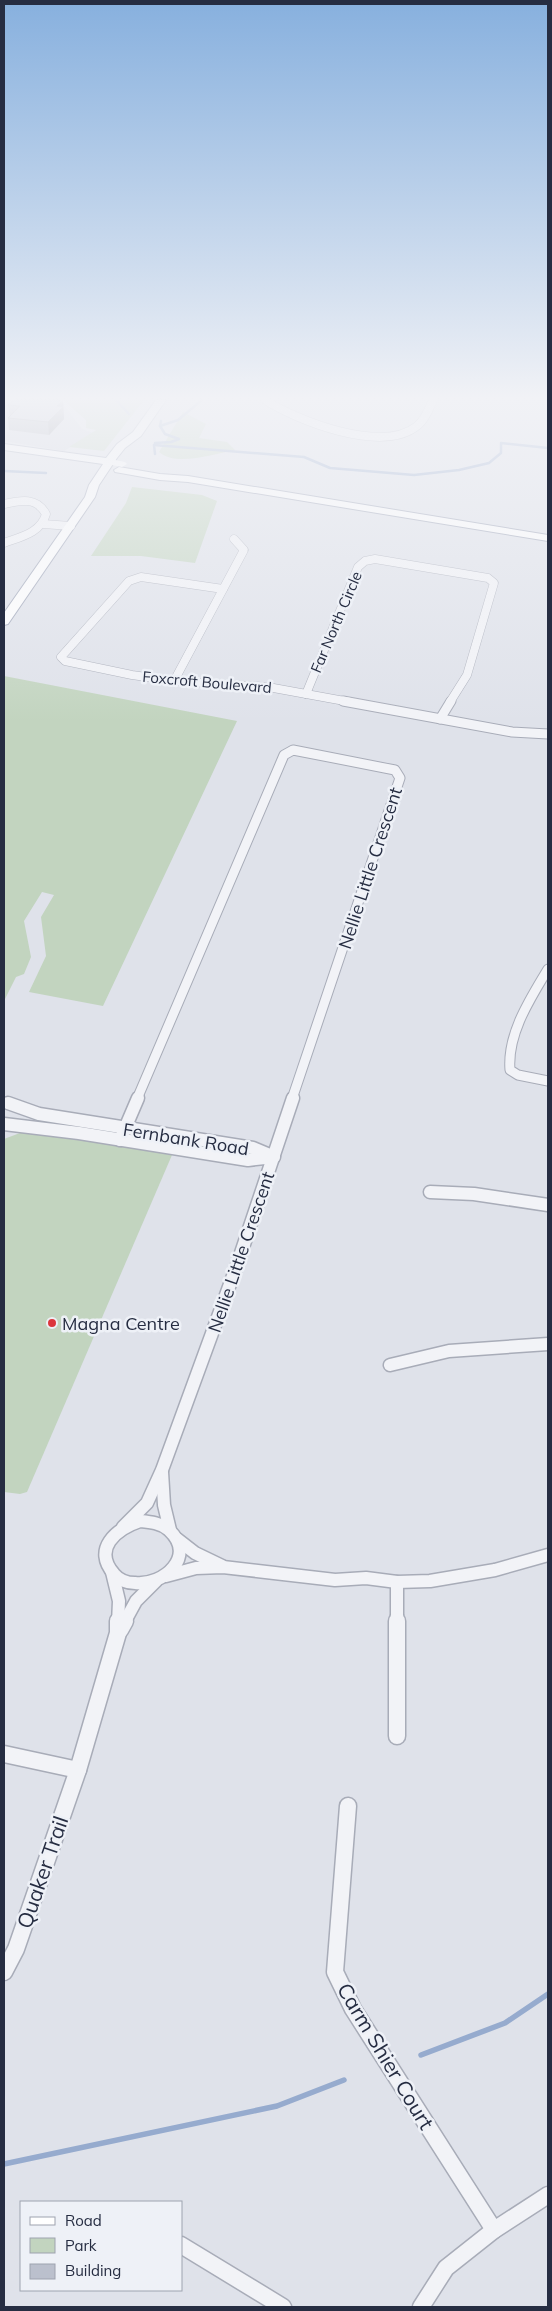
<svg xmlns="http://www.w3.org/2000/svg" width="552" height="2311" viewBox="0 0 552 2311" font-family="Mulish,sans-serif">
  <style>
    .built { fill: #d0d4df }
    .green { fill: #c2d4bf }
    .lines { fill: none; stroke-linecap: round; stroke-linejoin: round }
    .stream-far1 { stroke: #96abce; stroke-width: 2.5 }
    .stream { stroke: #96abce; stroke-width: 5.5 }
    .minor-far3-casing { stroke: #a8acb8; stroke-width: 9 }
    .minor-far2-casing { stroke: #a8acb8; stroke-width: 11 }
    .minor-far1-casing { stroke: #a8acb8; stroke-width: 15 }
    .minor-casing { stroke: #a8acb8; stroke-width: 19 }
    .primary-casing { stroke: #9da4b7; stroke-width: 2 }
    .minor-far3 { stroke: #f2f3f7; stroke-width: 8 }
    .minor-far2 { stroke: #f2f3f7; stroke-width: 9 }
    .minor-far1 { stroke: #f2f3f7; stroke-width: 12 }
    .minor { stroke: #f2f3f7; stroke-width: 16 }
    .secondary { fill: #fff; fill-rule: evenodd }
    .primary { fill: #fff; fill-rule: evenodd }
    .wall { fill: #a1a5b0 }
    .shaded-wall { fill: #838690 }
    .building { fill: #bbc0cd; stroke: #838690 }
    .poi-dot { fill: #dc363d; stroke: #eef1f7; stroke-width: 2 }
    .labels { text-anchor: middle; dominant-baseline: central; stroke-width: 5; stroke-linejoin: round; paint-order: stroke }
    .far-street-label { font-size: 15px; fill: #262d42; stroke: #eef1f7 }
    .street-label { font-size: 18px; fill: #262d42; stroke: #eef1f7 }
    .poi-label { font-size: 18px; fill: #262d42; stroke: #eef1f7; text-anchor: start }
    .near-street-label { font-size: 21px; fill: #262d42; stroke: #eef1f7 }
  </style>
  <rect width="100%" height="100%" fill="#dfe2ea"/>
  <!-- built -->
  <polygon class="built" points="4,400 60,400 82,429 93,433 64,451 4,441"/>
  <!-- green -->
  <g class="green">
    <polygon points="63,400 144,400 104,451 69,447 96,430 86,428 86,420"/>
    <path d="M183,412L206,424L199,438L227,442L235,450C214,454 176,467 159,452Z"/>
    <polygon points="132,487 202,495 217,501 195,563 141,556 91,556 126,503"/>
    <polygon points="4,676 237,721 103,1006 29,992 46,956 41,917 54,895 42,892 24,921 31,957 24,974 16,977 4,1001"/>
    <polygon points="28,1130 172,1155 27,1492 20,1494 4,1492 4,1139"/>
  </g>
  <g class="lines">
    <!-- stream-far1 -->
    <g class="stream-far1">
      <polyline points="116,400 129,414"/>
      <polyline points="160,426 178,420 202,400"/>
      <polyline points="155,443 171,442 179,439 165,434 160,426 161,421"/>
      <polyline points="154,445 304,457 330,468 414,475 459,470 489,463 501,453 501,443 548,448"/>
      <polyline points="154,445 155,454"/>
      <polyline points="4,471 46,473"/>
    </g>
    <!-- stream -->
    <g class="stream">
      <polyline points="421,2055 505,2023 548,1994"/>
      <polyline points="4,2164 277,2106 344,2080"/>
    </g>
    <defs>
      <g id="minor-far3">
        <path d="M265,400C298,421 382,454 417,426C425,420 429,409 433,400"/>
        <path d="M4,504C21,500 37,497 46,514C41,533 20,537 4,543"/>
        <polyline points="43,524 71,526"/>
        <polyline points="223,589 141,577 129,581 61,657 65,661 132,675 174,681 268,687 350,702"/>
        <polyline points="174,681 244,550 234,539"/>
        <polyline points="306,694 358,567 365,561 375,559 488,578 494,583 467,675 450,702"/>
      </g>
      <g id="minor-far2">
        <polyline points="343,701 512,732 548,734"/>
        <polyline points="440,719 451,701"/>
        <path d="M548,969C530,999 507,1034 510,1070L518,1075L548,1081"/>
        <polyline points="137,1099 284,755 293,750 395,770 400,778 292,1099"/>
      </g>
      <g id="minor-far1">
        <polyline points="8,1103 39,1114 253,1148 272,1156"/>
        <polyline points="4,1124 79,1133 248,1160 274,1157"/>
        <polyline points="120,1140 138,1098"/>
        <polyline points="430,1192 474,1194 548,1205"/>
        <polyline points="390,1365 449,1351 548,1344"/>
        <polyline points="162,1472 164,1505 170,1530"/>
        <path d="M140,1521C150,1522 161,1523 169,1530C197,1556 164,1586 135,1583C127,1583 119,1580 114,1574C92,1549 116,1529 140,1521Z"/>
        <polyline points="123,1527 147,1503 162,1470 237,1265 293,1098"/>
        <polyline points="177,1539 195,1553 222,1566"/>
        <polyline points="112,1572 119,1601 118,1623"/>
        <polyline points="166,1576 196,1568 223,1567 335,1580 366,1578 397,1582 430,1581 495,1570 548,1555"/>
        <polyline points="397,1582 397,1623"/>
        <polyline points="124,1623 136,1601 156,1581"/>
      </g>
      <g id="minor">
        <polyline points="397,1621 397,1736"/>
        <polyline points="120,1630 125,1621"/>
        <polyline points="4,1754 78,1770"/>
        <polyline points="348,1806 335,1972 353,2009 494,2230"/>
        <polyline points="4,1972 16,1949 78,1770 118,1633 118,1621"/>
        <polyline points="181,2245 283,2307"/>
        <polyline points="421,2307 446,2268 494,2230 548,2195"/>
      </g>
      <g id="primary">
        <polygon points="156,400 166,400 141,436 125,448 117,458 99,485 95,497 8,624 4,625 4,613 85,497 89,485 103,464 4,450 4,444 106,458 117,444 133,432"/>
        <polygon points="119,467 160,474 188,476 548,535 548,541 188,482 160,480 115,472 114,470"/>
      </g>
    </defs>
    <!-- minor-far3 casing -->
    <use href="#minor-far3" class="minor-far3-casing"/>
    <!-- minor-far2 casing -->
    <use href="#minor-far2" class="minor-far2-casing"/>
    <!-- minor-far1 casing -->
    <use href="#minor-far1" class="minor-far1-casing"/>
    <!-- minor casing -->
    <use href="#minor" class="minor-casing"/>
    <!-- primary casing -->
    <use href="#primary" class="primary-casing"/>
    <!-- minor-far3 -->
    <use href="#minor-far3" class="minor-far3"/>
    <!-- minor-far2 -->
    <use href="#minor-far2" class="minor-far2"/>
    <!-- minor-far1 -->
    <use href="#minor-far1" class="minor-far1"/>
    <!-- minor -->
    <use href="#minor" class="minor"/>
    <!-- secondary -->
    <polygon class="secondary" points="110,459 125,462 127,464 122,467 107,464 107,460"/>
    <!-- primary -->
    <use href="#primary" class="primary"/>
  </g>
  <!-- wall -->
  <polygon class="wall" points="60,401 63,401 64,419 49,435 9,430 8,418 10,416 8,405"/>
  <!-- shaded-wall -->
  <polygon class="shaded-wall" points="56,400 60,400 60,403 63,401 64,419 49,435 48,422"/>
  <!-- building -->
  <polygon class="building" points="14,400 57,400 63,401 57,406 63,407 48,422 8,418 20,406 8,405"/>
  <!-- sky -->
  <linearGradient id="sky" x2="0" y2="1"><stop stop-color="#87b0de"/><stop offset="0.55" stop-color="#f1f2f6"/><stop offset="1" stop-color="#f1f2f6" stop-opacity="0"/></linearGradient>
  <rect width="552" height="723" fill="url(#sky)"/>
  <!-- markers -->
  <circle class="poi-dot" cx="52" cy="1323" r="5"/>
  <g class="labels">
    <!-- far-street labels -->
    <g class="far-street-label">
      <text transform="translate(336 622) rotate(-67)">Far North Circle</text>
      <text transform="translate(207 682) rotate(5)">Foxcroft Boulevard</text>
    </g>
    <!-- street labels -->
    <g class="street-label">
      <text transform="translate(370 868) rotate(-72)">Nellie Little Crescent</text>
      <text transform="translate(186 1139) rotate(9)">Fernbank Road</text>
      <text transform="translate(241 1252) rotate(-71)">Nellie Little Crescent</text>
    </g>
    <!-- poi labels -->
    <g class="poi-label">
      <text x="62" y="1323">Magna Centre</text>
    </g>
    <!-- near-street labels -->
    <g class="near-street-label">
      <text transform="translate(42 1872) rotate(-71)">Quaker Trail</text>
      <text transform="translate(386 2056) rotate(59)">Carm Shier Court</text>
    </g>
  </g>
  <!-- border -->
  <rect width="552" height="2311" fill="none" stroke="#262d42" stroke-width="10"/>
  <!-- legend -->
  <rect x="20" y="2201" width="162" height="90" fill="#eef1f7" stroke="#9ea3af"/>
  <rect x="30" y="2217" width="25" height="8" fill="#ffffff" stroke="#9ea3af"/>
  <text x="65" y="2226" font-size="15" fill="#262d42">Road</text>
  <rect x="30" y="2238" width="25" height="15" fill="#c2d4bf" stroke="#9ea3af"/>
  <text x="65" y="2251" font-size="15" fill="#262d42">Park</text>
  <rect x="30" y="2264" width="25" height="15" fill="#bbc0cd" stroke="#9ea3af"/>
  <text x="65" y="2276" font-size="15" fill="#262d42">Building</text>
</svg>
